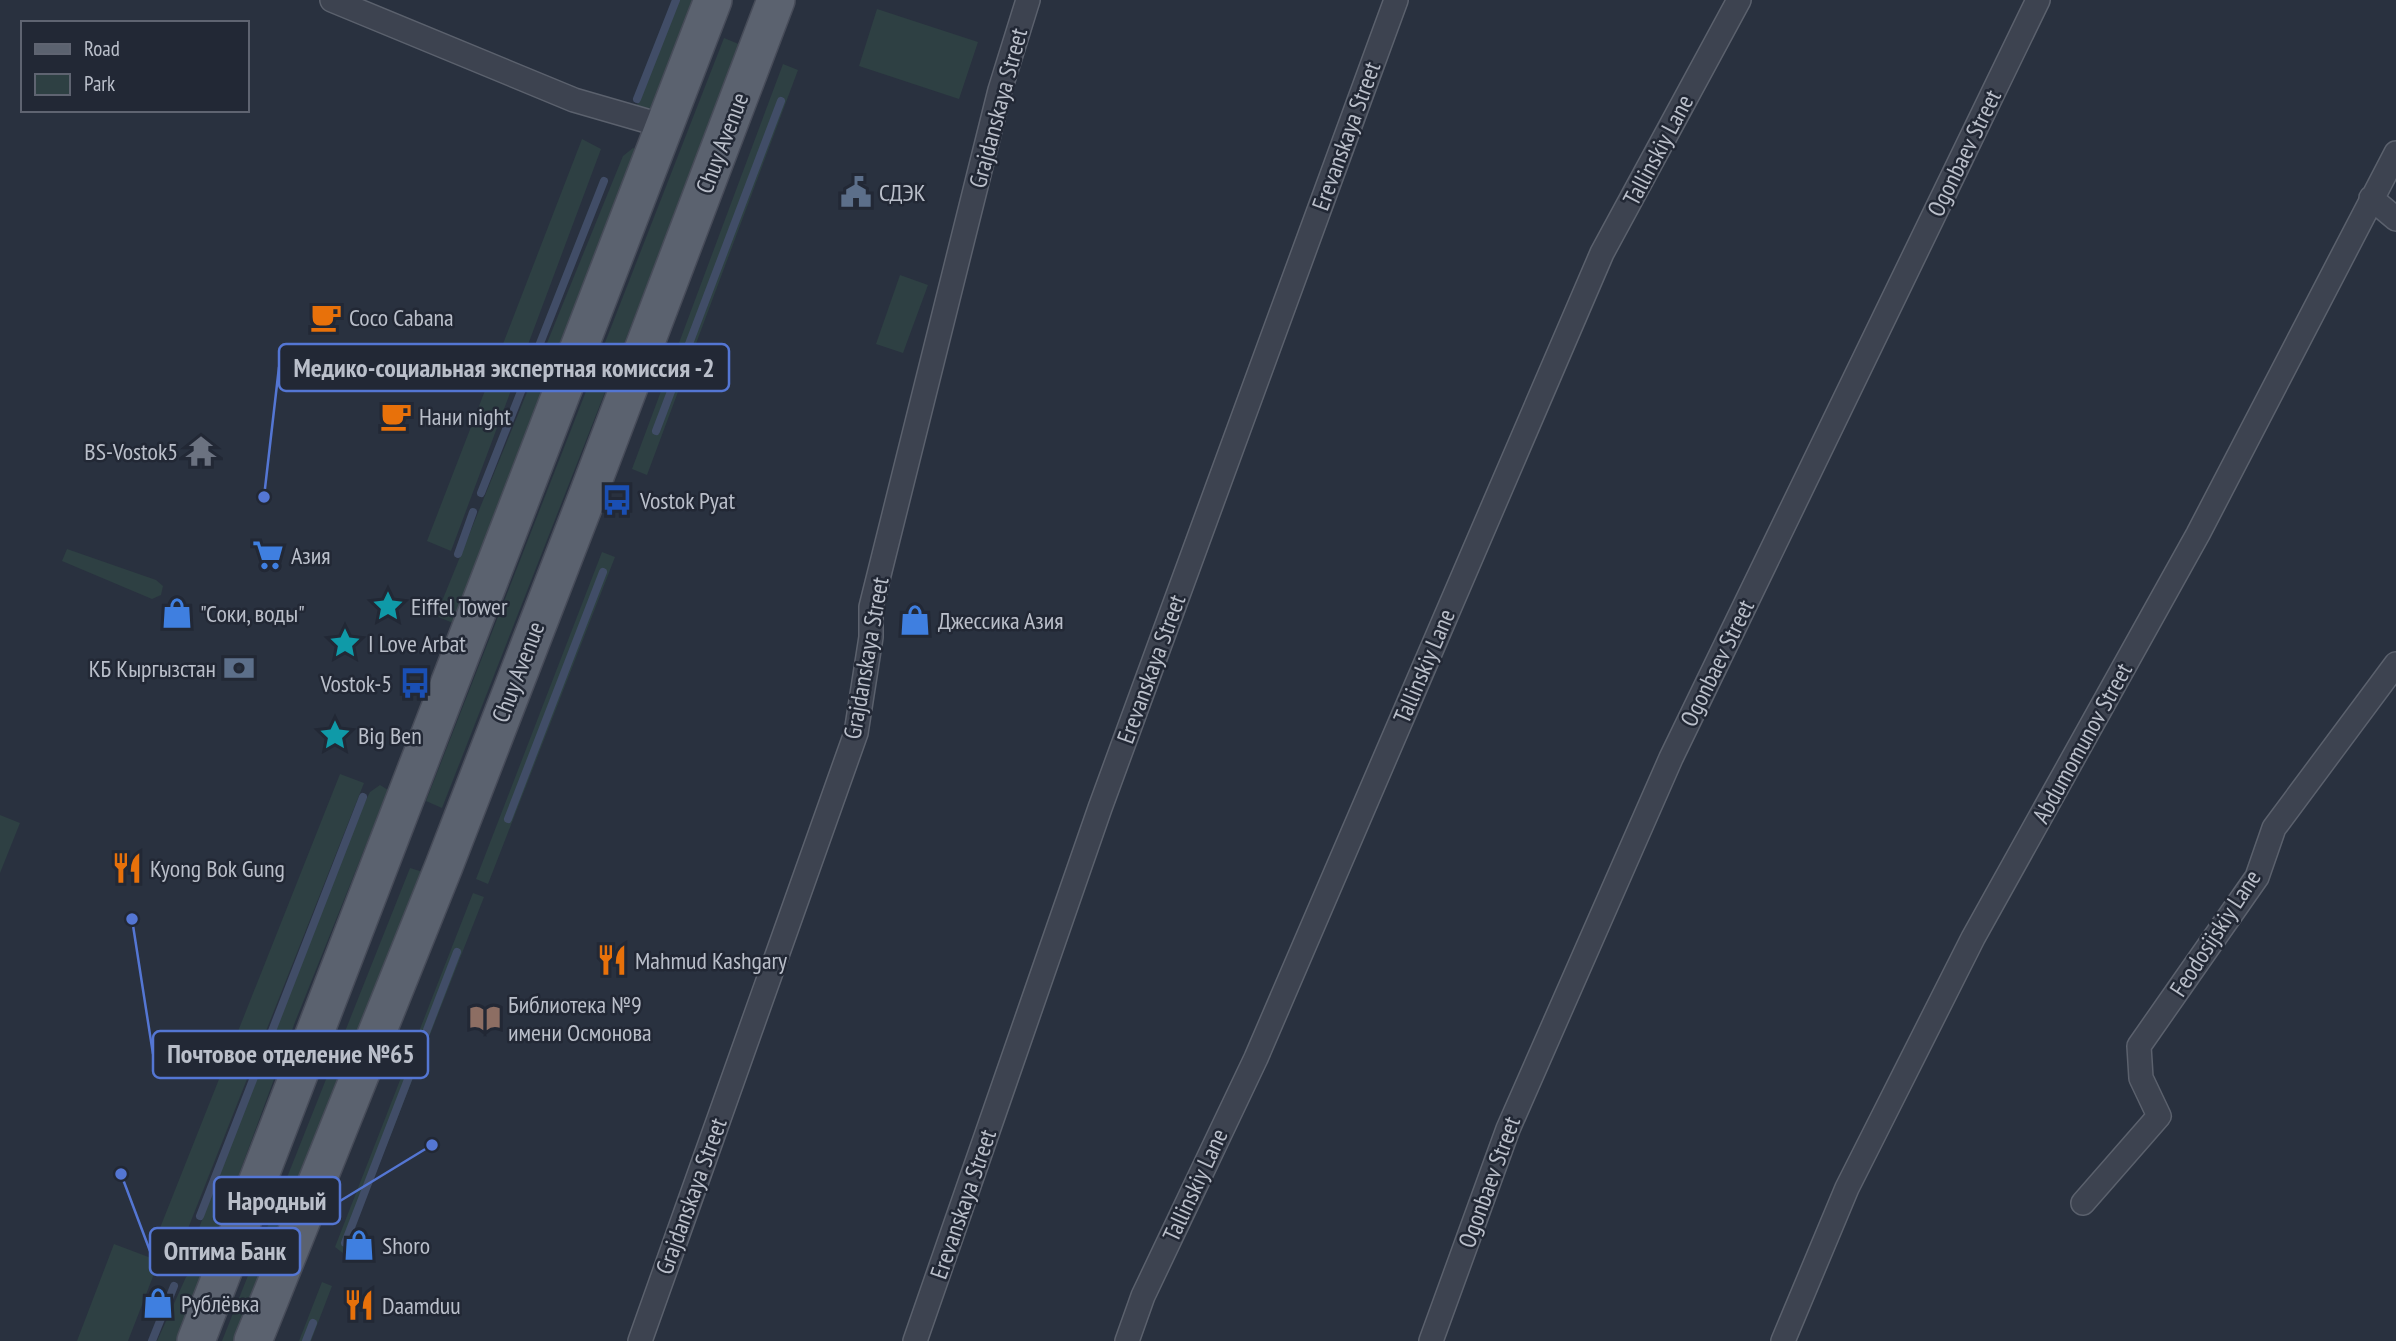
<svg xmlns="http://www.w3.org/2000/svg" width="2396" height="1341" viewBox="0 0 2396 1341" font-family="'PT Sans Narrow',sans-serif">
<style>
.green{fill:#2e4043}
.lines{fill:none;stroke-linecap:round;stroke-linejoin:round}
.stream{stroke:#414d67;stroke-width:8}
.street-casing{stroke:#5b616d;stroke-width:26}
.primary-casing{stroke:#474c59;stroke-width:40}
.street{stroke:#3d4350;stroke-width:23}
.primary{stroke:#5b626f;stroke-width:37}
.labels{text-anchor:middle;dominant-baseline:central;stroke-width:5;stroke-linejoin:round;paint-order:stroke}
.street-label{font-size:24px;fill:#babfca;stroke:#222835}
.poi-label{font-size:24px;fill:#babfca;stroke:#222835;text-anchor:start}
.leader{fill:none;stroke:#5476d3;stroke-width:2.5}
.callout-dot{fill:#5476d3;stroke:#222835;stroke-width:2.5}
.callout{fill:#222835;stroke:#5476d3;stroke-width:2.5}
.callout-label{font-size:26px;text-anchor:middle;font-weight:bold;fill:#babfca}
</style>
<rect width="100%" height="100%" fill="#29313f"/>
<!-- green -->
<path class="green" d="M 678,0 L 700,0 L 657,111 L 637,105 Z
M 877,9 L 978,42 L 959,99 L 859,66 Z
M 724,38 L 741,45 L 442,808 L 426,801 Z
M 783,64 L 798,70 L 647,475 L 632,469 Z
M 582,139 L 601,149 L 451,551 L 427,541 Z
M 633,148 L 644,153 L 453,623 L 436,616 L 623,156 Z
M 900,275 L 928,285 L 903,353 L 876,344 Z
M 67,549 L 156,580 L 163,586 L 161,595 L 152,599 L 62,561 Z
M 602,552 L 615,557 L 488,884 L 476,879 Z
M 340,774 L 364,783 L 187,1231 L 160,1228 Z
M 380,785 L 388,790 L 295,1022 L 217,1234 L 199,1228 L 353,826 L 370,792 Z
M 0,815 L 20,823 L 0,873 Z
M 410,868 L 426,873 L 240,1341 L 222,1341 Z
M 473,893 L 484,897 L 344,1254 L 335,1247 Z
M 114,1244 L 159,1261 L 128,1341 L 77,1341 Z
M 195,1270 L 204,1276 L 178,1341 L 157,1341 L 186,1277 Z
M 322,1282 L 332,1286 L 311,1341 L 299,1341 Z"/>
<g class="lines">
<!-- stream -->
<path class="stream" d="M 637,99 L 676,0
M 656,431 L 781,101
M 481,493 L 604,181
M 458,554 L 473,512
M 508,819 L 603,572
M 200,1216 L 363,797
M 345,1243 L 457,952
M 152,1341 L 174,1286
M 306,1341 L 313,1323"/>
<defs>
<path id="street" d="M 332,0 L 574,100 L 664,126
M 2371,198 L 2396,219
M 2083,1203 L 2159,1116 L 2141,1078 L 2139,1046 L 2257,877 L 2274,828 L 2396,664
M 640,1341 L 856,733 L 871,637 L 871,607 L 1000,90 L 1028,0
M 915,1341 L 1100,808 L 1396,0
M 1127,1341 L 1143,1296 L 1256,1058 L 1602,253 L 1739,0
M 1431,1341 L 1508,1129 L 1671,758 L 2038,0
M 1783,1341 L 1847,1188 L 1973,938 L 2198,534 L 2396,153"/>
<path id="primary" d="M 196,1341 L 713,0
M 253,1341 L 444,866 L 589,492 L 776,0"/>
</defs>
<!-- street casing -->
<use href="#street" class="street-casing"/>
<!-- primary casing -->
<use href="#primary" class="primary-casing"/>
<!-- street -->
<use href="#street" class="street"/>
<!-- primary -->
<use href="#primary" class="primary"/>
</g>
<!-- icons -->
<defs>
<symbol id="civic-bare" viewBox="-9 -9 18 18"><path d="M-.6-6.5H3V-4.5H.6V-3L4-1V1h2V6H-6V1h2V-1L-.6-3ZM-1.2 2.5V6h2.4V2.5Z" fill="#5c6f8a" stroke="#222835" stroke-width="2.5" paint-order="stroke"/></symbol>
<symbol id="cafe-bare" viewBox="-9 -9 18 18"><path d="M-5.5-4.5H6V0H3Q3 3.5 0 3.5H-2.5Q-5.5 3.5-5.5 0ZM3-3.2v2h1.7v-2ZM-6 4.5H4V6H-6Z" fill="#e8710a" stroke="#222835" stroke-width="2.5" paint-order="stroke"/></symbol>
<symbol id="temple-bare" viewBox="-9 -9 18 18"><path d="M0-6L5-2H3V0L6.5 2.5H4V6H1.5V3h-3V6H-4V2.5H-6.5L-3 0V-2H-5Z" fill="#6b7280" stroke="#222835" stroke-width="2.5" paint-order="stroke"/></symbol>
<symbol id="bus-bare" viewBox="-9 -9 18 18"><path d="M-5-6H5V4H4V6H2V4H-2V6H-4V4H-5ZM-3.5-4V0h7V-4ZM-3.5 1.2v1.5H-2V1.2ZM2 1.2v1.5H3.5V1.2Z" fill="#1a4fb4" stroke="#222835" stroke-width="2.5" paint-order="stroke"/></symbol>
<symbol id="supermarket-bare" viewBox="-9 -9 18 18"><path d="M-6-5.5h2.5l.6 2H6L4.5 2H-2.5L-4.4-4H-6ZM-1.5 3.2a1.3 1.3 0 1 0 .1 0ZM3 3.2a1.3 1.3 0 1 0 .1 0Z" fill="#3f7fe0" stroke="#222835" stroke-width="2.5" paint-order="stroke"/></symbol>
<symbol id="sight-bare" viewBox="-9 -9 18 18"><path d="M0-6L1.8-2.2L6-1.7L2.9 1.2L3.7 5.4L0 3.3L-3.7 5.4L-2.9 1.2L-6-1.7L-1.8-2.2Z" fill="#0f9aa8" stroke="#222835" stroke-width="2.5" paint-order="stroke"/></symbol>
<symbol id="shop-bare" viewBox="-9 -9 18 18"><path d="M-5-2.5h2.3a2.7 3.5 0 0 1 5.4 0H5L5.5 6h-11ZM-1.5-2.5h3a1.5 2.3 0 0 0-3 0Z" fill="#3f7fe0" stroke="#222835" stroke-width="2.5" paint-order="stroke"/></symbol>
<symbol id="bank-bare" viewBox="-9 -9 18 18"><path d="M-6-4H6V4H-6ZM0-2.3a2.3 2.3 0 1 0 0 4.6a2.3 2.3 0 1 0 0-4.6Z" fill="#5c6f8a" stroke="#222835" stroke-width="2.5" paint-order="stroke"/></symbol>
<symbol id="restaurant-bare" viewBox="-9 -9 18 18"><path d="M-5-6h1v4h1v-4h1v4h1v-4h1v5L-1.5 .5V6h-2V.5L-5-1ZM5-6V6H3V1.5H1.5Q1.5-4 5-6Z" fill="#e8710a" stroke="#222835" stroke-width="2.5" paint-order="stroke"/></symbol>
<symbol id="library-bare" viewBox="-9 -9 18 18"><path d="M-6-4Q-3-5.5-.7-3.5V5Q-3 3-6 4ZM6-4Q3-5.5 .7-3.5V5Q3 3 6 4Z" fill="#8d6e63" stroke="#222835" stroke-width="2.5" paint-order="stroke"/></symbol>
</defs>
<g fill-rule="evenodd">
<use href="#civic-bare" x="834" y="170" width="44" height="44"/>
<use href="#cafe-bare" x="304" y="295" width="44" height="44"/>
<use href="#cafe-bare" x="374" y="394" width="44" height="44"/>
<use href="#temple-bare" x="179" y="429" width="44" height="44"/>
<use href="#bus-bare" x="595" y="478" width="44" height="44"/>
<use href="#supermarket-bare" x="246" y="533" width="44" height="44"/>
<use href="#sight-bare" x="366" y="584" width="44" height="44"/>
<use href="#shop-bare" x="155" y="591" width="44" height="44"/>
<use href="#shop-bare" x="893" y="598" width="44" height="44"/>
<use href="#sight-bare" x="323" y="621" width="44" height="44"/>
<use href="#bank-bare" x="217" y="646" width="44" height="44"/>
<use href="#bus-bare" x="393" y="661" width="44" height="44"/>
<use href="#sight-bare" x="313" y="713" width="44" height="44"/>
<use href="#restaurant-bare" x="105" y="846" width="44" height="44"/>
<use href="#restaurant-bare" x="590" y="938" width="44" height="44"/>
<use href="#library-bare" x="463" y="996" width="44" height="44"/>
<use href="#shop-bare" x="337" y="1223" width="44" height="44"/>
<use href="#shop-bare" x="136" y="1281" width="44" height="44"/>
<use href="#restaurant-bare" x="337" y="1283" width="44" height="44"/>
</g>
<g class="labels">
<!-- street labels -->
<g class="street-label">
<text transform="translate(998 108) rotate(-75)">Grajdanskaya Street</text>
<text transform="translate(1346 136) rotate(-70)">Erevanskaya Street</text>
<text transform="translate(722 143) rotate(-69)">Chuy Avenue</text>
<text transform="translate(1658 150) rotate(-62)">Tallinskiy Lane</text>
<text transform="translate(1964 153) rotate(-64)">Ogonbaev Street</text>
<text transform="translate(866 658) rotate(-80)">Grajdanskaya Street</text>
<text transform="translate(1717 663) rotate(-64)">Ogonbaev Street</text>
<text transform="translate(1424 666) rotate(-67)">Tallinskiy Lane</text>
<text transform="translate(1151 669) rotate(-70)">Erevanskaya Street</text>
<text transform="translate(518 672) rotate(-69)">Chuy Avenue</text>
<text transform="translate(2082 743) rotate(-61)">Abdumomunov Street</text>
<text transform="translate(2215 933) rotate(-57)">Feodosijskiy Lane</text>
<text transform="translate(1489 1182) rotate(-70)">Ogonbaev Street</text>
<text transform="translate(1195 1185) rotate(-65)">Tallinskiy Lane</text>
<text transform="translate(691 1196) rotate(-70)">Grajdanskaya Street</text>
<text transform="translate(963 1204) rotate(-71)">Erevanskaya Street</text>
</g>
<!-- poi labels -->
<g class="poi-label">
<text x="879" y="192">СДЭК</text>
<text x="349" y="317">Coco Cabana</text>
<text x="419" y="416">Нани night</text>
<text x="178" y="451" text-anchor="end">BS-Vostok5</text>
<text x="640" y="500">Vostok Pyat</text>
<text x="291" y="555">Азия</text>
<text x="411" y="606">Eiffel Tower</text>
<text x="200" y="613">"Соки, воды"</text>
<text x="938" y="620">Джессика Азия</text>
<text x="368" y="643">I Love Arbat</text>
<text x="216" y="668" text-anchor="end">КБ Кыргызстан</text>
<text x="392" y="683" text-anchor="end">Vostok-5</text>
<text x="358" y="735">Big Ben</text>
<text x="150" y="868">Kyong Bok Gung</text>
<text x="635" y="960">Mahmud Kashgary</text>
<text x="508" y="1004">Библиотека №9<tspan x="508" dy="28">имени Осмонова</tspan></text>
<text x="382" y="1245">Shoro</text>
<text x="181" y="1303">Рублёвка</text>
<text x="382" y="1305">Daamduu</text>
</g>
</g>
<!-- callouts -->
<path class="leader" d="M264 497L279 367M132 919L153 1054M432 1145L340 1201M121 1174L150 1251"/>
<g class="callout-dot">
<circle cx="264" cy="497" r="7"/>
<circle cx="132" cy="919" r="7"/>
<circle cx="432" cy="1145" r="7"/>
<circle cx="121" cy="1174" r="7"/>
</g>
<g class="callout">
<rect x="279" y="344" width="450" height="47" rx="7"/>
<rect x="153" y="1031" width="275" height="47" rx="7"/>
<rect x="214" y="1177" width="126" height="47" rx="7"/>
<rect x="150" y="1228" width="150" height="47" rx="7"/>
</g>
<g class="callout-label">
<text x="504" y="377">Медико-социальная экспертная комиссия -2</text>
<text x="291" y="1063">Почтовое отделение №65</text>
<text x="277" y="1210">Народный</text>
<text x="225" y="1260">Оптима Банк</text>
</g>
<!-- legend -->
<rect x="21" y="21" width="228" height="91" fill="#222835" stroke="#5f6471" stroke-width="2"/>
<rect x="35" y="44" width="35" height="10" fill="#5b626f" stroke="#5f6471" stroke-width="2"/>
<text x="84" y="56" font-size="21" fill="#babfca">Road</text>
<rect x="35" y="74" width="35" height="21" fill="#2e4043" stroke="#5f6471" stroke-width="2"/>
<text x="84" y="91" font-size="21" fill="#babfca">Park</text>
</svg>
